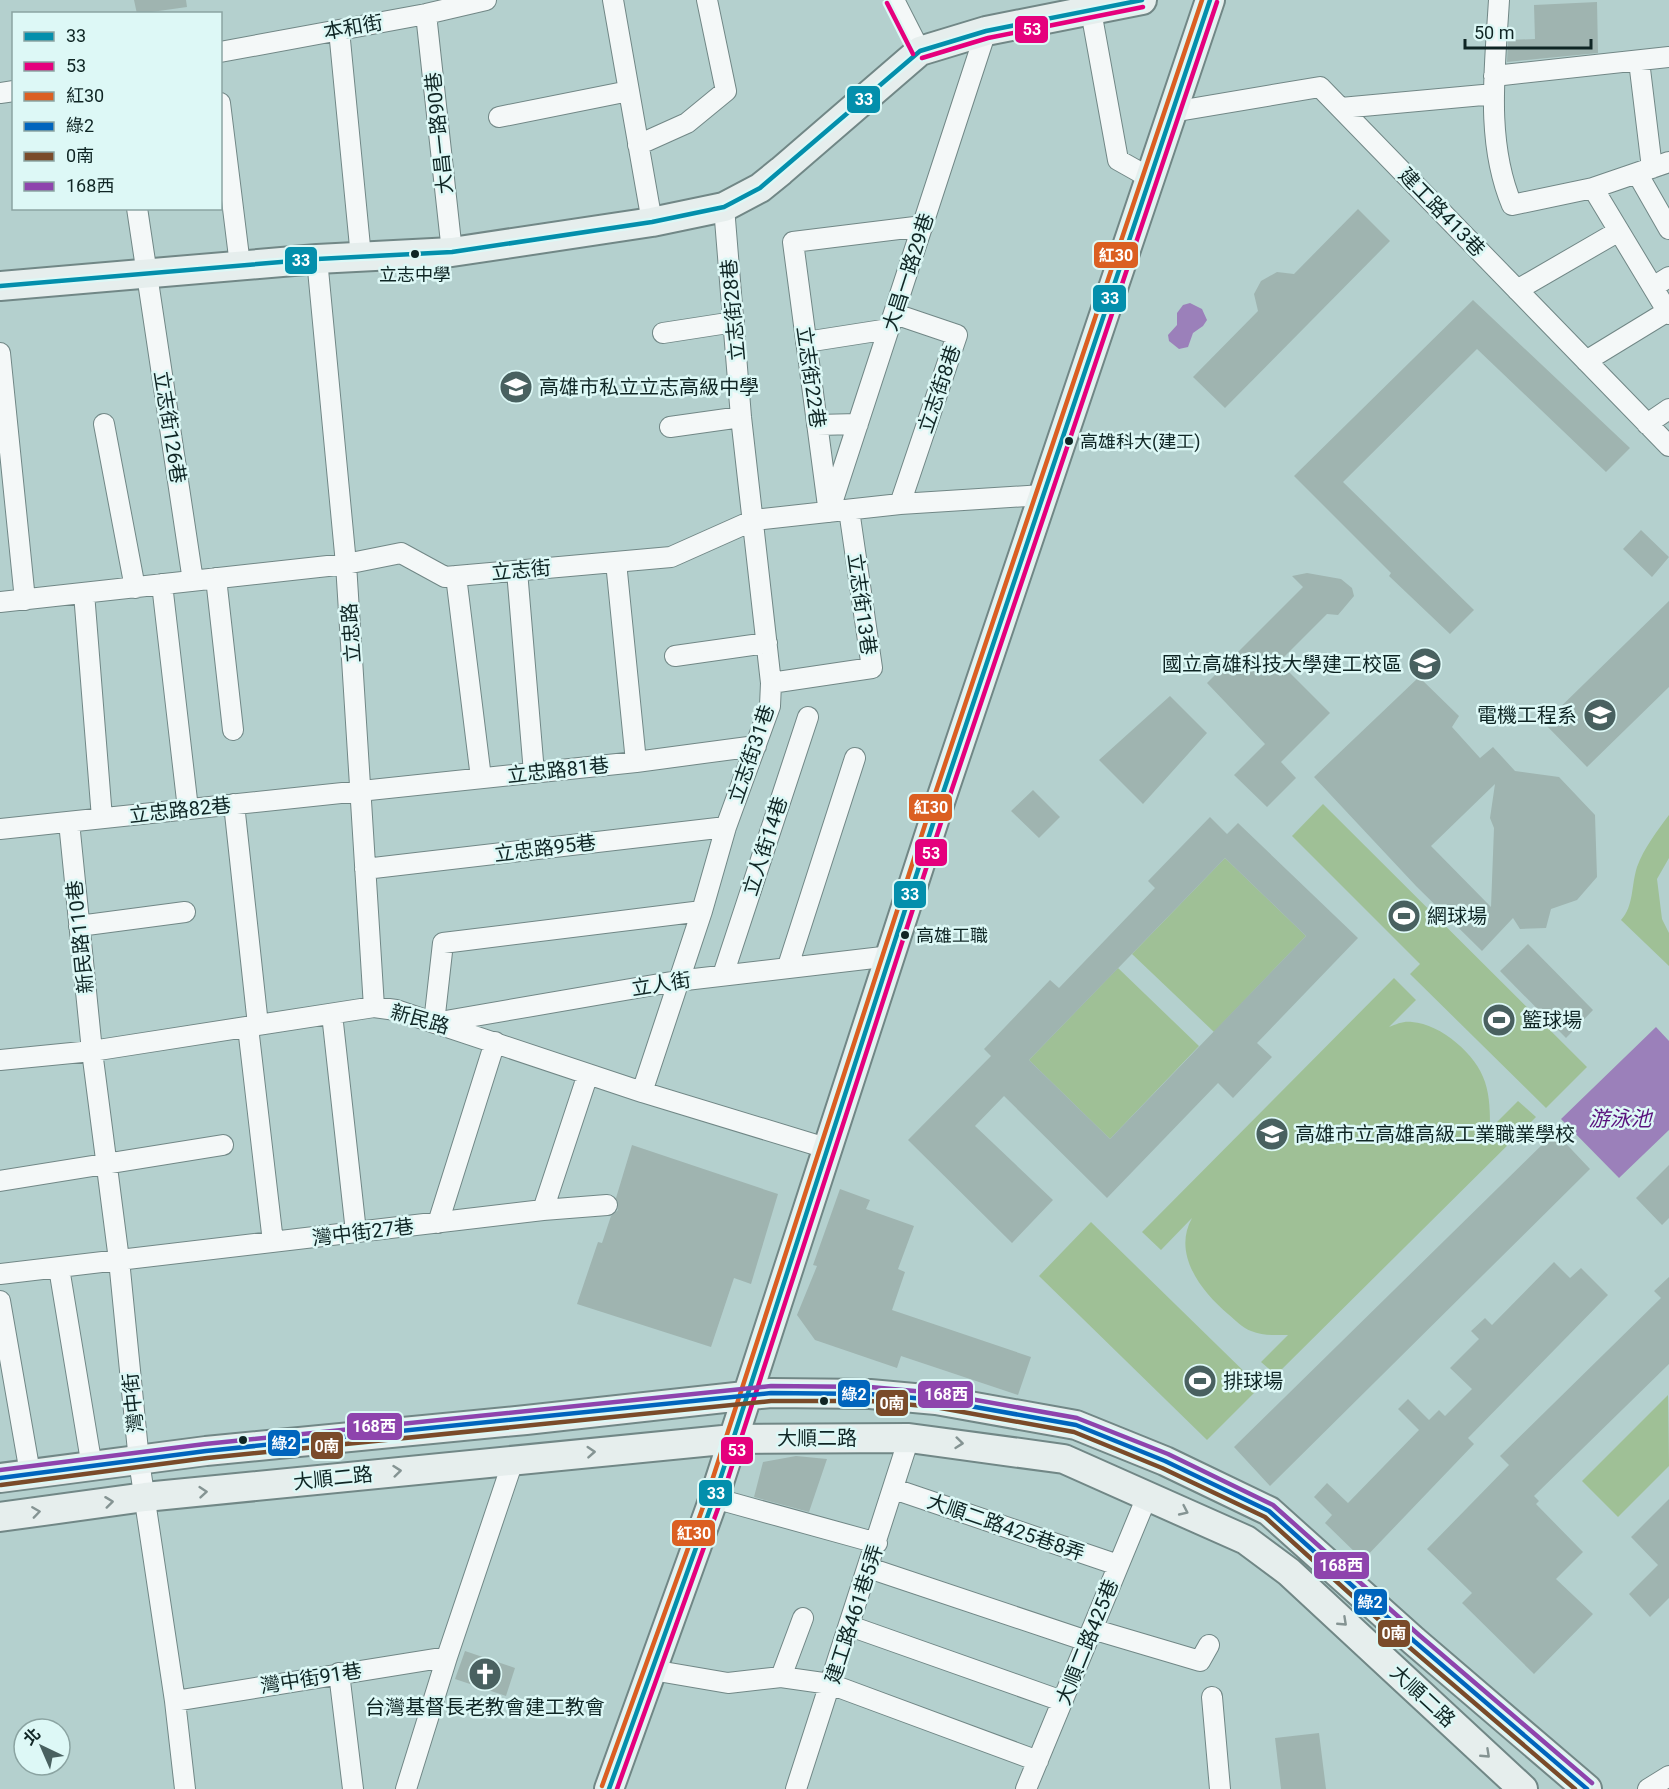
<svg xmlns="http://www.w3.org/2000/svg" width="1669" height="1789" viewBox="0 0 1669 1789" font-family="Roboto,'Noto Sans TC',sans-serif">
<style>
.green{fill:#9fc096}
.water{fill:#9b80ba}
.building{fill:#9fb4b0;fill-rule:evenodd}
.lines{fill:none;stroke-linecap:round;stroke-linejoin:round}
.street-casing{stroke:#718786;stroke-width:22}
.secondary-casing{stroke:#718786;stroke-width:32}
.street{stroke:#f4f8f8;stroke-width:20}
.secondary{stroke:#e6eeed;stroke-width:28}
.bus-1-casing{stroke:#ddf8f6;stroke-width:9}
.bus-2-casing{stroke:#ddf8f6;stroke-width:9}
.bus-3-casing{stroke:#ddf8f6;stroke-width:9}
.bus-4-casing{stroke:#ddf8f6;stroke-width:9}
.bus-5-casing{stroke:#ddf8f6;stroke-width:9}
.bus-6-casing{stroke:#ddf8f6;stroke-width:9}
.bus-1{stroke:#038fac;stroke-width:4.5}
.bus-2{stroke:#e5007d;stroke-width:4.5}
.bus-3{stroke:#db5f22;stroke-width:4.5}
.bus-4{stroke:#0065bd;stroke-width:4.5}
.bus-5{stroke:#7a4b2a;stroke-width:4.5}
.bus-6{stroke:#8e44ad;stroke-width:4.5}
.oneway{stroke:#859493}
.bus-dot{fill:#0f2524;stroke:#ddf8f6;stroke-width:2}
.labels{text-anchor:middle;dominant-baseline:central;stroke-width:5;stroke-linejoin:round;paint-order:stroke}
.bus-label{font-size:18px;fill:#0f2524;stroke:#ddf8f6;text-anchor:start}
.street-label{font-size:20px;fill:#0f2524;stroke:#ddf8f6}
.poi-label{font-size:20px;fill:#0f2524;stroke:#ddf8f6;text-anchor:start}
.water-label{font-size:21px;font-style:italic;fill:#59117d;stroke:#ddf8f6}
.line-badge{stroke:#ddf8f6;stroke-width:2}
.badge-label{font-size:16px;text-anchor:middle;font-weight:bold;fill:#fff}
</style>
<rect width="100%" height="100%" fill="#b4d0ce"/>
<!-- green -->
<path class="green" d="M 1323,804 L 1587,1067 L 1546,1108 L 1410,974 L 1420,964 L 1292,836 Z
M 1669,815 L 1669,858 L 1657,879 L 1662,919 L 1669,933 L 1669,966 L 1621,920 C 1634,906 1631,886 1637,867 C 1644,848 1657,831 1669,815 Z
M 1225,858 L 1306,936 L 1214,1032 L 1132,954 Z
M 1118,968 L 1199,1046 L 1110,1139 L 1029,1060 Z
M 1394,978 L 1416,1000 L 1389,1027 C 1397,1024 1403,1021 1412,1022 C 1441,1024 1477,1055 1485,1082 C 1490,1097 1490,1113 1490,1129 L 1518,1101 L 1536,1117 L 1276,1375 L 1261,1362 L 1288,1335 C 1275,1335 1263,1336 1251,1331 C 1243,1328 1235,1320 1228,1314 C 1201,1291 1172,1254 1192,1218 L 1161,1250 L 1142,1232 Z
M 1091,1222 L 1260,1387 L 1207,1440 L 1039,1276 Z
M 1668,1395 L 1669,1466 L 1618,1517 L 1582,1481 Z"/>
<!-- water -->
<path class="water" d="M 1190,303 L 1202,309 L 1207,320 L 1203,326 L 1193,333 L 1188,347 L 1179,349 L 1169,341 L 1168,335 L 1177,325 L 1177,313 L 1183,305 Z
M 1656,1027 L 1669,1041 L 1669,1130 L 1619,1178 L 1561,1119 Z"/>
<!-- building -->
<path class="building" d="M 134,0 L 186,0 L 187,7 L 137,14 Z
M 1597,2 L 1598,53 L 1507,62 L 1508,40 L 1535,39 L 1534,5 Z
M 1358,209 L 1390,241 L 1225,408 L 1193,377 L 1258,311 L 1254,294 L 1261,281 L 1277,272 L 1294,274 Z
M 1473,300 L 1630,448 L 1606,472 L 1477,349 L 1343,482 L 1474,610 L 1450,634 L 1389,576 L 1391,573 L 1294,476 Z
M 1641,530 L 1669,557 L 1652,577 L 1623,549 Z
M 1307,573 L 1341,579 L 1352,588 L 1354,596 L 1338,615 L 1327,614 L 1279,662 L 1330,713 L 1281,762 L 1296,778 L 1267,807 L 1234,775 L 1265,744 L 1207,683 L 1303,587 L 1292,576 Z
M 1669,601 L 1669,687 L 1587,767 L 1544,723 Z
M 1419,677 L 1459,716 L 1452,727 L 1480,758 L 1493,747 L 1515,771 L 1559,777 L 1595,815 L 1597,877 L 1577,900 L 1551,909 L 1546,928 L 1520,929 L 1513,918 L 1482,951 L 1416,886 L 1314,777 ZM 1495,784 L 1490,818 L 1494,828 L 1491,907 L 1431,846 Z
M 1170,696 L 1207,733 L 1143,804 L 1099,760 Z
M 1033,790 L 1060,817 L 1039,838 L 1011,811 Z
M 1210,817 L 1227,834 L 1238,823 L 1358,938 L 1257,1043 L 1272,1057 L 1233,1098 L 1218,1083 L 1107,1198 L 1004,1096 L 975,1126 L 1053,1200 L 1012,1243 L 908,1140 L 991,1056 L 984,1049 L 1050,980 L 1059,988 L 1155,888 L 1148,881 ZM 1225,858 L 1306,936 L 1110,1139 L 1029,1060 Z
M 1528,944 L 1593,1010 L 1566,1038 L 1500,971 Z
M 1555,1132 L 1590,1169 L 1270,1486 L 1234,1447 Z
M 632,1145 L 778,1194 L 751,1284 L 734,1278 L 711,1347 L 577,1304 L 598,1242 L 602,1243 L 611,1216 L 618,1210 L 616,1198 Z
M 1669,1165 L 1669,1218 L 1662,1225 L 1636,1198 Z
M 840,1189 L 870,1200 L 866,1209 L 914,1226 L 898,1269 L 905,1272 L 892,1310 L 1031,1357 L 1018,1395 L 901,1356 L 897,1368 L 815,1340 L 797,1315 L 817,1266 L 813,1265 Z
M 1554,1262 L 1570,1278 L 1581,1268 L 1608,1295 L 1468,1438 L 1474,1444 L 1363,1560 L 1325,1523 L 1332,1515 L 1314,1497 L 1327,1483 L 1348,1503 L 1419,1430 L 1398,1409 L 1408,1399 L 1429,1420 L 1439,1410 L 1445,1416 L 1472,1389 L 1450,1368 L 1479,1339 L 1471,1331 L 1485,1318 L 1492,1325 Z
M 1669,1277 L 1669,1364 L 1534,1496 L 1539,1501 L 1536,1504 L 1583,1552 L 1556,1579 L 1593,1614 L 1534,1674 L 1462,1603 L 1472,1593 L 1427,1549 L 1509,1465 L 1500,1456 L 1661,1298 L 1654,1291 Z
M 796,1456 L 827,1459 L 809,1512 L 754,1497 L 763,1462 Z
M 1669,1499 L 1669,1598 L 1650,1617 L 1629,1594 L 1658,1565 L 1631,1537 Z
M 465,1651 L 515,1668 L 506,1696 L 455,1679 Z
M 1319,1733 L 1326,1789 L 1281,1789 L 1275,1738 Z"/>
<g class="lines">
<defs>
<path id="street" d="M 613,0 L 652,222
M 894,0 L 920,51
M 1089,0 L 1118,160 L 1150,178
M 1499,0 C 1495,68 1485,141 1512,205 L 1593,188 L 1669,314
M 426,14 L 452,252
M 339,30 L 361,257
M 220,52 L 426,14 L 486,0
M 1639,61 L 1652,168
M 1494,76 L 1669,57
M 0,93 L 14,91
M 220,103 L 240,265
M 1341,108 L 1494,94
M 1172,112 L 1320,87 L 1669,446
M 499,117 L 629,91
M 638,145 L 687,123 L 726,91 L 707,0
M 1637,173 L 1669,229
M 1593,188 L 1669,162
M 137,208 L 193,581
M 317,259 L 346,564 L 374,1007
M 1653,287 L 1669,277
M 1517,290 L 1619,231
M 895,314 L 957,335 L 900,504
M 663,333 L 734,322
M 806,342 L 889,329
M 0,353 L 25,600
M 1586,361 L 1668,311
M 104,424 L 135,588
M 1647,424 L 1669,409
M 817,425 L 858,424
M 670,427 L 741,417
M 828,506 L 793,242 L 923,226
M 829,512 L 986,31
M 616,562 L 636,762
M 517,571 L 534,773
M 456,576 L 481,778
M 216,578 L 233,730
M 162,584 L 188,809
M 84,593 L 102,818
M 0,602 L 346,564 L 401,553 L 445,577 L 671,557 L 754,520 L 900,504 L 1043,495
M 675,656 L 767,643
M 771,683 L 872,668 L 849,510
M 234,804 L 258,1025
M 69,822 L 92,1051 L 119,1260 L 139,1461 L 175,1701 L 185,1789
M 0,829 L 636,762 L 756,746
M 365,869 L 726,827
M 702,911 L 443,943 L 434,1023 L 677,981 L 891,956
M 79,926 L 185,912
M 788,966 L 855,758
M 723,975 L 808,717
M 332,1014 L 356,1232
M 248,1027 L 273,1242
M 0,1060 L 92,1051 L 374,1007 L 396,1010 L 642,1092 L 826,1148
M 642,1092 L 702,911 L 726,827 L 770,706 L 771,683 L 741,417 L 724,207
M 0,1181 L 223,1145
M 543,1210 L 588,1074
M 438,1223 L 495,1042
M 59,1268 L 92,1467
M 0,1274 L 543,1210 L 607,1205
M 0,1301 L 30,1473
M 894,1489 L 1118,1565
M 714,1498 L 877,1543
M 869,1568 L 1087,1641
M 850,1626 L 1062,1701
M 1092,1629 L 1200,1661 L 1209,1645
M 652,1670 L 728,1683 L 781,1677 L 830,1684 L 1038,1761
M 339,1673 L 353,1789
M 781,1677 L 803,1618
M 1212,1697 L 1220,1789
M 175,1701 L 447,1657
M 406,1789 L 447,1657 L 514,1458
M 796,1789 L 909,1438
M 1026,1789 L 1148,1494
M 1648,1789 L 1669,1776"/>
<path id="secondary" d="M 0,286 L 317,259 L 452,252 L 652,222 L 724,207 L 760,188 L 781,171 L 920,51 L 986,31 L 1142,0
M 0,1478 L 206,1451 L 526,1420 L 771,1393 L 870,1394 L 936,1400 L 1076,1425 L 1165,1461 L 1269,1511 L 1414,1641 L 1587,1789
M 0,1517 L 145,1497 L 733,1439 L 909,1438 L 1064,1459 L 1246,1540 L 1289,1572 L 1523,1789
M 609,1789 L 714,1498 L 942,796 L 1210,0"/>
</defs>
<!-- street casing -->
<use href="#street" class="street-casing"/>
<!-- secondary casing -->
<use href="#secondary" class="secondary-casing"/>
<!-- street -->
<use href="#street" class="street"/>
<!-- secondary -->
<use href="#secondary" class="secondary"/>
<defs>
<path id="bus-1" d="M 0,286 L 317,259 L 452,252 L 652,222 L 724,207 L 760,188 L 920,51 L 986,31 L 1142,0
M 609,1789 L 714,1498 L 942,796 L 1210,0"/>
<path id="bus-2" d="M 887,3 L 913,54
M 922,58 L 988,38 L 1143,7
M 617,1789 L 721,1500 L 949,798 L 1217,2"/>
<path id="bus-3" d="M 602,1786 L 707,1496 L 935,794 L 1202,0"/>
<path id="bus-4" d="M 0,1478 L 206,1451 L 771,1393 L 870,1394 L 936,1400 L 1076,1425 L 1165,1461 L 1269,1511 L 1414,1641 L 1587,1789"/>
<path id="bus-5" d="M 1,1485 L 207,1458 L 771,1401 L 870,1401 L 935,1407 L 1074,1432 L 1162,1468 L 1265,1517 L 1409,1647 L 1575,1789"/>
<path id="bus-6" d="M 0,1470 L 205,1444 L 771,1386 L 870,1387 L 937,1393 L 1077,1418 L 1168,1454 L 1273,1505 L 1419,1635 L 1592,1783"/>
</defs>
<!-- bus-1 casing -->
<use href="#bus-1" class="bus-1-casing"/>
<!-- bus-2 casing -->
<use href="#bus-2" class="bus-2-casing"/>
<!-- bus-3 casing -->
<use href="#bus-3" class="bus-3-casing"/>
<!-- bus-4 casing -->
<use href="#bus-4" class="bus-4-casing"/>
<!-- bus-5 casing -->
<use href="#bus-5" class="bus-5-casing"/>
<!-- bus-6 casing -->
<use href="#bus-6" class="bus-6-casing"/>
<!-- bus-1 -->
<use href="#bus-1" class="bus-1"/>
<!-- bus-2 -->
<use href="#bus-2" class="bus-2"/>
<!-- bus-3 -->
<use href="#bus-3" class="bus-3"/>
<!-- bus-4 -->
<use href="#bus-4" class="bus-4"/>
<!-- bus-5 -->
<use href="#bus-5" class="bus-5"/>
<!-- bus-6 -->
<use href="#bus-6" class="bus-6"/>
</g>
<!-- one-way arrows -->
<defs><path id="oneway-chevron" d="M-2-3.5L2.5 0L-2 3.5" fill="none" stroke-width="1.6" stroke-linecap="round" stroke-linejoin="round" transform="scale(1.5)"/></defs>
<g class="oneway">
<use href="#oneway-chevron" transform="translate(959 1443) rotate(6)"/>
<use href="#oneway-chevron" transform="translate(591 1452) rotate(-4)"/>
<use href="#oneway-chevron" transform="translate(397 1471) rotate(-6)"/>
<use href="#oneway-chevron" transform="translate(203 1492) rotate(-5)"/>
<use href="#oneway-chevron" transform="translate(109 1502) rotate(-7)"/>
<use href="#oneway-chevron" transform="translate(1184 1511) rotate(25)"/>
<use href="#oneway-chevron" transform="translate(36 1512) rotate(-8)"/>
<use href="#oneway-chevron" transform="translate(1343 1622) rotate(43)"/>
<use href="#oneway-chevron" transform="translate(1486 1754) rotate(43)"/>
</g>
<!-- icons -->
<defs>
<symbol id="school-disc" viewBox="-11 -11 22 22"><circle r="9.5" fill="#496160" stroke="#ddf8f6"/><path d="M0-5L7-2L0 1L-7-2ZM-4 1L0 2.5L4 1V4Q0 6-4 4Z" fill="#fff"/></symbol>
<symbol id="university-disc" viewBox="-11 -11 22 22"><circle r="9.5" fill="#496160" stroke="#ddf8f6"/><path d="M0-5L7-2L0 1L-7-2ZM-4 1L0 2.5L4 1V4Q0 6-4 4Z" fill="#fff"/></symbol>
<symbol id="stadium-disc" viewBox="-11 -11 22 22"><circle r="9.5" fill="#496160" stroke="#ddf8f6"/><path d="M0-5a6.5 5 0 1 0 0 10a6.5 5 0 1 0 0-10ZM-3.5-1.8h7v3.6h-7Z" fill="#fff"/></symbol>
<symbol id="church-disc" viewBox="-11 -11 22 22"><circle r="9.5" fill="#496160" stroke="#ddf8f6"/><path d="M-1.2-6h2.4v3.5h3.3v2.4h-3.3V6h-2.4V-.1h-3.3v-2.4h3.3Z" fill="#fff"/></symbol>
</defs>
<g fill-rule="evenodd">
<use href="#school-disc" x="497" y="368" width="38" height="38"/>
<use href="#university-disc" x="1406" y="645" width="38" height="38"/>
<use href="#university-disc" x="1581" y="696" width="38" height="38"/>
<use href="#stadium-disc" x="1385" y="897" width="38" height="38"/>
<use href="#stadium-disc" x="1480" y="1001" width="38" height="38"/>
<use href="#school-disc" x="1253" y="1115" width="38" height="38"/>
<use href="#stadium-disc" x="1181" y="1362" width="38" height="38"/>
<use href="#church-disc" x="466" y="1655" width="38" height="38"/>
</g>
<!-- markers -->
<g class="bus-dot">
<circle cx="415" cy="254" r="5"/>
<circle cx="1069" cy="441" r="5"/>
<circle cx="905" cy="935" r="5"/>
<circle cx="824" cy="1401" r="5"/>
<circle cx="243" cy="1440" r="5"/>
</g>
<g class="labels">
<!-- bus labels -->
<g class="bus-label">
<text x="415" y="274" text-anchor="middle">立志中學</text>
<text x="1080" y="441">高雄科大(建工)</text>
<text x="916" y="935">高雄工職</text>
</g>
<!-- street labels -->
<g class="street-label">
<text transform="translate(353 27) rotate(-10)">本和街</text>
<text transform="translate(439 133) rotate(-96)">大昌一路90巷</text>
<text transform="translate(1442 212) rotate(46)">建工路413巷</text>
<text transform="translate(908 272) rotate(-72)">大昌一路29巷</text>
<text transform="translate(733 310) rotate(-95)">立志街28巷</text>
<text transform="translate(811 377) rotate(82)">立志街22巷</text>
<text transform="translate(939 389) rotate(-71)">立志街8巷</text>
<text transform="translate(170 427) rotate(81)">立志街126巷</text>
<text transform="translate(521 570) rotate(-5)">立志街</text>
<text transform="translate(862 604) rotate(82)">立志街13巷</text>
<text transform="translate(351 633) rotate(-94)">立忠路</text>
<text transform="translate(751 754) rotate(-71)">立志街31巷</text>
<text transform="translate(558 770) rotate(-6)">立忠路81巷</text>
<text transform="translate(180 810) rotate(-6)">立忠路82巷</text>
<text transform="translate(765 846) rotate(-72)">立人街14巷</text>
<text transform="translate(545 848) rotate(-7)">立忠路95巷</text>
<text transform="translate(80 937) rotate(-96)">新民路110巷</text>
<text transform="translate(661 984) rotate(-9)">立人街</text>
<text transform="translate(420 1019) rotate(16)">新民路</text>
<text transform="translate(363 1232) rotate(-7)">灣中街27巷</text>
<text transform="translate(133 1403) rotate(-96)">灣中街</text>
<text x="817" y="1438">大順二路</text>
<text transform="translate(333 1478) rotate(-6)">大順二路</text>
<text transform="translate(1006 1527) rotate(19)">大順二路425巷8弄</text>
<text transform="translate(854 1614) rotate(-72)">建工路461巷5弄</text>
<text transform="translate(1087 1642) rotate(-68)">大順二路425巷</text>
<text transform="translate(311 1678) rotate(-9)">灣中街91巷</text>
<text transform="translate(1423 1696) rotate(43)">大順二路</text>
</g>
<!-- poi labels -->
<g class="poi-label">
<text x="539" y="387">高雄市私立立志高級中學</text>
<text x="1402" y="664" text-anchor="end">國立高雄科技大學建工校區</text>
<text x="1577" y="715" text-anchor="end">電機工程系</text>
<text x="1427" y="916">網球場</text>
<text x="1522" y="1020">籃球場</text>
<text x="1295" y="1134">高雄市立高雄高級工業職業學校</text>
<text x="1223" y="1381">排球場</text>
<text x="485" y="1707" text-anchor="middle">台灣基督長老教會建工教會</text>
</g>
<!-- water labels -->
<g class="water-label">
<text x="1620" y="1119">游泳池</text>
</g>
</g>
<g class="line-badge">
<rect x="1014" y="15" width="35" height="29" rx="6" fill="#e5007d"/>
<rect x="846" y="85" width="35" height="29" rx="6" fill="#038fac"/>
<rect x="1093" y="241" width="46" height="28" rx="6" fill="#db5f22"/>
<rect x="284" y="246" width="34" height="29" rx="6" fill="#038fac"/>
<rect x="1092" y="284" width="35" height="29" rx="6" fill="#038fac"/>
<rect x="908" y="793" width="45" height="29" rx="6" fill="#db5f22"/>
<rect x="914" y="838" width="34" height="29" rx="6" fill="#e5007d"/>
<rect x="893" y="880" width="34" height="29" rx="6" fill="#038fac"/>
<rect x="837" y="1379" width="34" height="29" rx="6" fill="#0065bd"/>
<rect x="917" y="1380" width="57" height="29" rx="6" fill="#8e44ad"/>
<rect x="875" y="1389" width="34" height="28" rx="6" fill="#7a4b2a"/>
<rect x="346" y="1412" width="57" height="29" rx="6" fill="#8e44ad"/>
<rect x="267" y="1429" width="34" height="28" rx="6" fill="#0065bd"/>
<rect x="310" y="1431" width="34" height="29" rx="6" fill="#7a4b2a"/>
<rect x="720" y="1436" width="34" height="29" rx="6" fill="#e5007d"/>
<rect x="698" y="1479" width="35" height="28" rx="6" fill="#038fac"/>
<rect x="671" y="1519" width="45" height="28" rx="6" fill="#db5f22"/>
<rect x="1313" y="1551" width="57" height="29" rx="6" fill="#8e44ad"/>
<rect x="1353" y="1588" width="35" height="28" rx="6" fill="#0065bd"/>
<rect x="1377" y="1619" width="34" height="29" rx="6" fill="#7a4b2a"/>
</g>
<g class="badge-label">
<text x="1032" y="35">53</text>
<text x="864" y="105">33</text>
<text x="1116" y="261">紅30</text>
<text x="301" y="266">33</text>
<text x="1110" y="304">33</text>
<text x="931" y="813">紅30</text>
<text x="931" y="859">53</text>
<text x="910" y="900">33</text>
<text x="854" y="1400">綠2</text>
<text x="946" y="1400">168西</text>
<text x="892" y="1409">0南</text>
<text x="374" y="1432">168西</text>
<text x="284" y="1449">綠2</text>
<text x="327" y="1452">0南</text>
<text x="737" y="1456">53</text>
<text x="716" y="1499">33</text>
<text x="694" y="1539">紅30</text>
<text x="1341" y="1571">168西</text>
<text x="1370" y="1608">綠2</text>
<text x="1394" y="1639">0南</text>
</g>
<!-- legend -->
<rect x="12" y="12" width="210" height="198" fill="#ddf8f6" stroke="#8ba4a2" stroke-width="1.5"/>
<rect x="24" y="32" width="30" height="9" fill="#038fac" stroke="#8ba4a2" stroke-width="1.5"/>
<text x="66" y="42" font-size="18" fill="#0f2524">33</text>
<rect x="24" y="62" width="30" height="9" fill="#e5007d" stroke="#8ba4a2" stroke-width="1.5"/>
<text x="66" y="72" font-size="18" fill="#0f2524">53</text>
<rect x="24" y="92" width="30" height="9" fill="#db5f22" stroke="#8ba4a2" stroke-width="1.5"/>
<text x="66" y="102" font-size="18" fill="#0f2524">紅30</text>
<rect x="24" y="122" width="30" height="9" fill="#0065bd" stroke="#8ba4a2" stroke-width="1.5"/>
<text x="66" y="132" font-size="18" fill="#0f2524">綠2</text>
<rect x="24" y="152" width="30" height="9" fill="#7a4b2a" stroke="#8ba4a2" stroke-width="1.5"/>
<text x="66" y="162" font-size="18" fill="#0f2524">0南</text>
<rect x="24" y="182" width="30" height="9" fill="#8e44ad" stroke="#8ba4a2" stroke-width="1.5"/>
<text x="66" y="192" font-size="18" fill="#0f2524">168西</text>
<!-- north arrow -->
<g transform="translate(42 1747) rotate(316)"><circle r="28" fill="#ddf8f6" stroke="#8ba4a2" stroke-width="1.5"/>
<path d="M0-4.5L10 22L0 15L-10 22Z" fill="#496160"/>
<text y="-9" font-size="16" font-weight="bold" text-anchor="middle" fill="#0f2524">北</text>
</g>
<!-- scale -->
<path d="M1465 39v9h126v-9" fill="none" stroke="#0f2524" stroke-width="3"/>
<text x="1474" y="39" font-size="18" fill="#0f2524" stroke="#ddf8f6" stroke-width="4.5" paint-order="stroke">50 m</text>
</svg>
